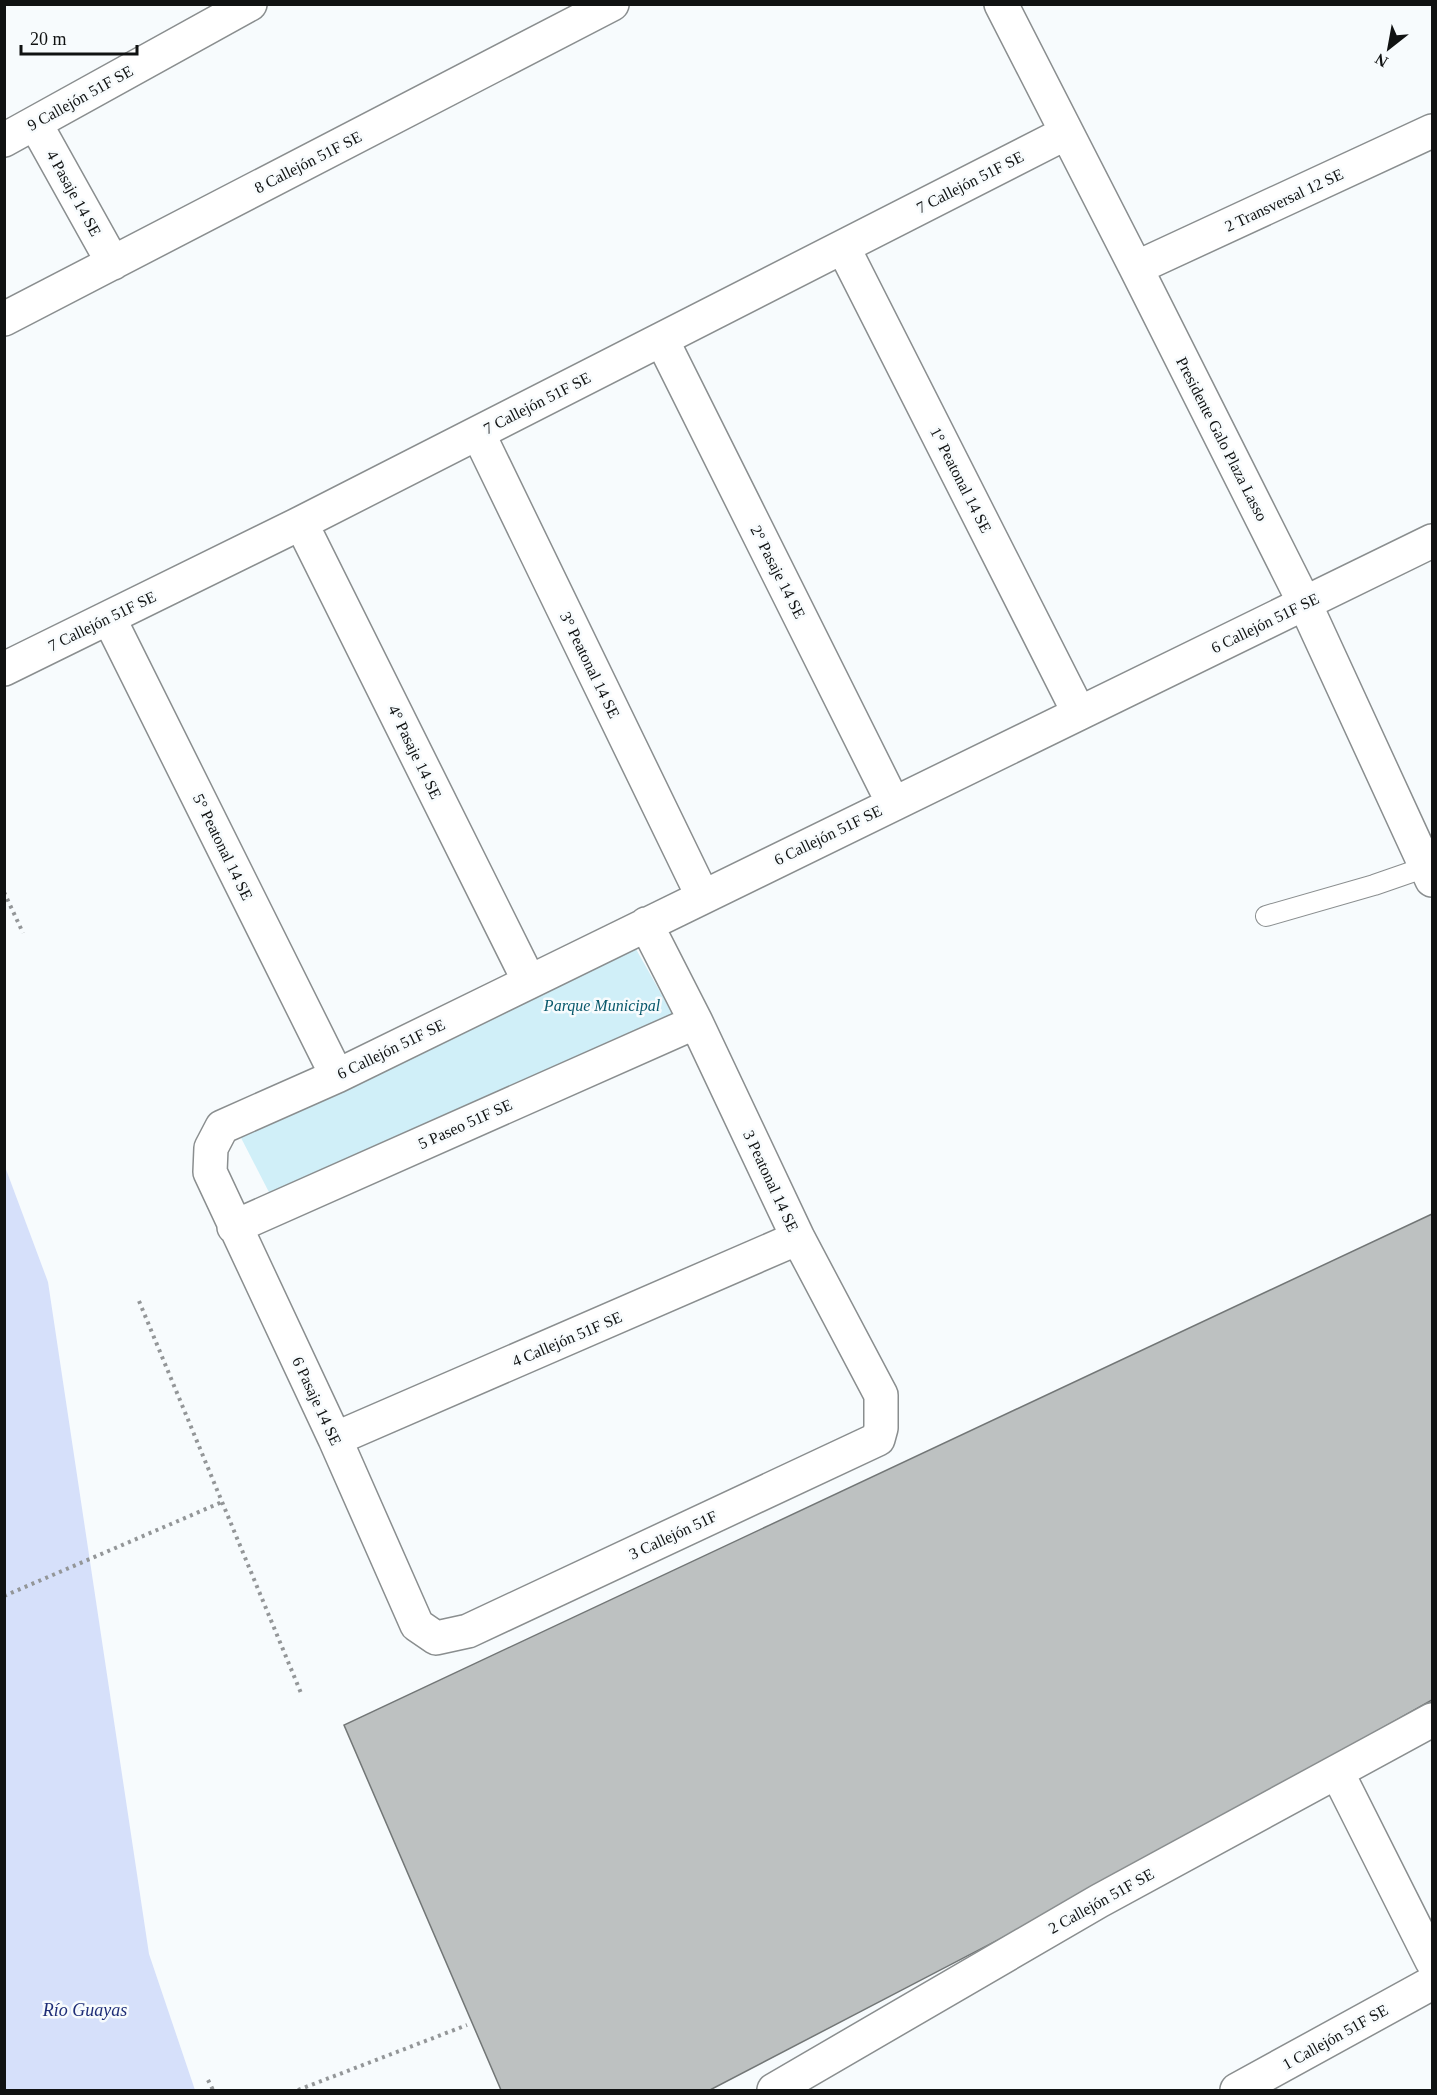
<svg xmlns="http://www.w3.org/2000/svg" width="1437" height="2095" viewBox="0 0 1437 2095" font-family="'Times New Roman',serif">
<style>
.green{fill:#d0eff8}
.water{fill:#d6e0fa}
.building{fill:#bdc1c1;stroke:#727676;stroke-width:1.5}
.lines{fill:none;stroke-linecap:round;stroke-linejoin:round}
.lane-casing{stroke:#8a8e8f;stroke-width:22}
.street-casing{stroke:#8a8e8f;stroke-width:36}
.path{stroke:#939698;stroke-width:4;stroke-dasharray:3 4.5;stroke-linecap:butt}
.lane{stroke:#fff;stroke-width:20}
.street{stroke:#fff;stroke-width:33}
.labels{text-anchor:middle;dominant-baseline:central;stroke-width:5;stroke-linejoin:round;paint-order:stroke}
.street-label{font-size:16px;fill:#101212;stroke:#f7fbfd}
.park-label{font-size:16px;font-style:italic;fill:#08586b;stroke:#f7fbfd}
.water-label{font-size:18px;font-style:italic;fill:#1f2e77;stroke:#f7fbfd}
</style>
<rect width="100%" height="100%" fill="#f7fbfd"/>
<!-- green -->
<path class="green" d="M 632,942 L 676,1020 L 274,1202 L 237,1130 Z"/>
<!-- water -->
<path class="water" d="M 4,1164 L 48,1282 L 149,1954 L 195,2090 L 5,2090 Z"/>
<!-- building -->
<path class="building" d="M 1432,1214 L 1432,1700 L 1113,1880 L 710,2090 L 501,2090 L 344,1725 Z"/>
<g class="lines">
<defs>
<path id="lane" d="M 1266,916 L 1374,885 L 1426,867"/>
<path id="street" d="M 1001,4 L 1136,268 L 1305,604 L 1432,880
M 35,123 L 113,263
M 4,140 L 250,4
M 843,247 L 1079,713
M 1136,268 L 1432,131
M 4,319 L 612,4
M 662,340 L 893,803
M 478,433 L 703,897
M 301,523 L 529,981
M 109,618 L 337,1076
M 4,669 L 301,523 L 1066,133
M 646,924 L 696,1022 L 798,1238 L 881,1395 L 881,1428 L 878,1439 L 468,1631 L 436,1638 L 417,1625 L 335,1439 L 210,1172 L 211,1148 L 222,1127 L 337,1076 L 1432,541
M 234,1227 L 696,1022
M 335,1439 L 798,1238
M 1337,1772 L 1432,1961
M 774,2090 L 1099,1901 L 1432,1720
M 1237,2090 L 1432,1983"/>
</defs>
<!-- lane casing -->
<use href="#lane" class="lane-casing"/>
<!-- street casing -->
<use href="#street" class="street-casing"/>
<!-- path -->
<path class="path" d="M 4,892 L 23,933
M 139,1301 L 301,1693
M 4,1596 L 222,1502
M 208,2080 L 213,2090
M 298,2090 L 467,2025"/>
<!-- lane -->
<use href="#lane" class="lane"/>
<!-- street -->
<use href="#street" class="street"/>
</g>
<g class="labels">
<!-- street labels -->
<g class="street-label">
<text transform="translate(80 98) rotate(-29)">9 Callejón 51F SE</text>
<text transform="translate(308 162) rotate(-27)">8 Callejón 51F SE</text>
<text transform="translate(970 182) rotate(-27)">7 Callejón 51F SE</text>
<text transform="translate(74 193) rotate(61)">4 Pasaje 14 SE</text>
<text transform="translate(1284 200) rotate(-25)">2 Transversal 12 SE</text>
<text transform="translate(537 403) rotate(-27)">7 Callejón 51F SE</text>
<text transform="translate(1222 439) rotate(63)">Presidente Galo Plaza Lasso</text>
<text transform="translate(961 480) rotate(63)">1° Peatonal 14 SE</text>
<text transform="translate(778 572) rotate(63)">2° Pasaje 14 SE</text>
<text transform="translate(102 621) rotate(-26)">7 Callejón 51F SE</text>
<text transform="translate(1265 623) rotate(-26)">6 Callejón 51F SE</text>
<text transform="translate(590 665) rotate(64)">3° Peatonal 14 SE</text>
<text transform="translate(415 752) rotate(64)">4° Pasaje 14 SE</text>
<text transform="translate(828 835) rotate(-26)">6 Callejón 51F SE</text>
<text transform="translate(223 847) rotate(64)">5° Peatonal 14 SE</text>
<text transform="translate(391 1049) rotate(-26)">6 Callejón 51F SE</text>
<text transform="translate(465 1124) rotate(-24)">5 Paseo 51F SE</text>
<text transform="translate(771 1181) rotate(65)">3 Peatonal 14 SE</text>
<text transform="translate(567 1339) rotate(-23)">4 Callejón 51F SE</text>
<text transform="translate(317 1401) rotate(65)">6 Pasaje 14 SE</text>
<text transform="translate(673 1535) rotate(-25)">3 Callejón 51F</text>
<text transform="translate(1101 1901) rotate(-29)">2 Callejón 51F SE</text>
<text transform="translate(1335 2037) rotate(-29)">1 Callejón 51F SE</text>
</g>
<!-- park labels -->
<g class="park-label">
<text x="602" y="1005">Parque Municipal</text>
</g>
<!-- water labels -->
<g class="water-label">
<text x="85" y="2010">Río Guayas</text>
</g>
</g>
<!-- border -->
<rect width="1437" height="2095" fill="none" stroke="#101212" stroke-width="12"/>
<!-- north arrow -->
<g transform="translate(1389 48) rotate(211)" stroke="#f7fbfd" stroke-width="4.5" paint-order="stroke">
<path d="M0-4.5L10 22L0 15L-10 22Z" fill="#101212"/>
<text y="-9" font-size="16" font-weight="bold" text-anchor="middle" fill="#101212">N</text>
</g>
<!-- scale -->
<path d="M21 45v9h116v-9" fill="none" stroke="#101212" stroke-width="3"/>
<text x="30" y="45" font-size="18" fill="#101212" stroke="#f7fbfd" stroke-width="4.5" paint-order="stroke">20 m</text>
</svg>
